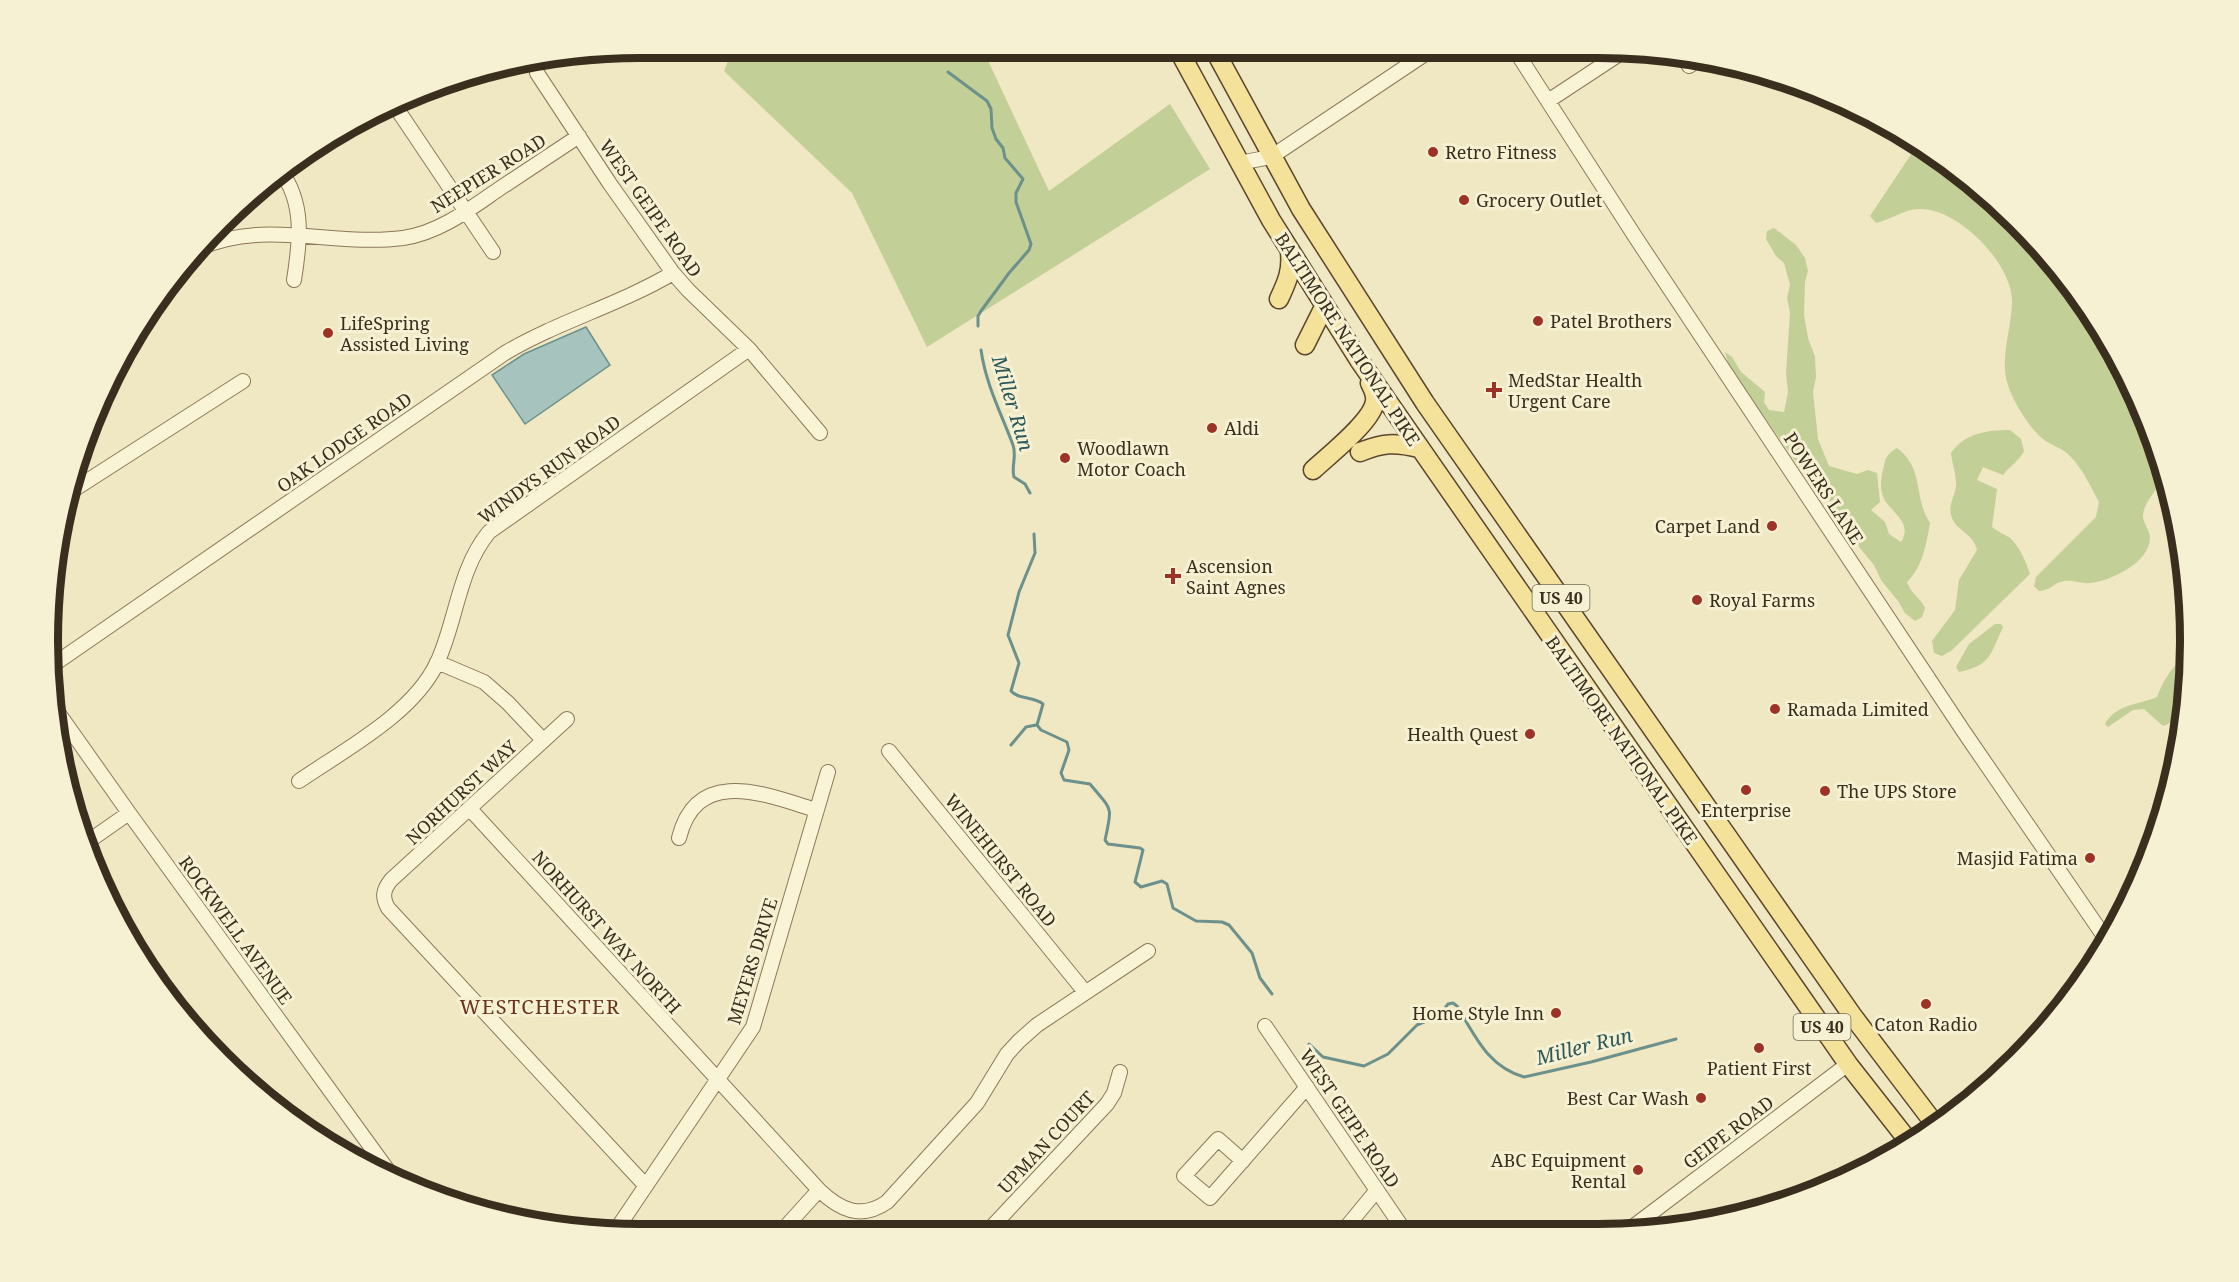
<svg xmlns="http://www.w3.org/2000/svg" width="2239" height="1282" viewBox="0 0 2239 1282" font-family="'Noto Serif',serif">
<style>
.green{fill:#c2cf97}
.water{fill:#a6c3bd;stroke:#6c918c;stroke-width:1.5}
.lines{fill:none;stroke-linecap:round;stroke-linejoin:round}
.stream{stroke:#6c918c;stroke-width:3}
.minor-casing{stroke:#8b7959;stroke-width:16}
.major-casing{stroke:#59462e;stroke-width:21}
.minor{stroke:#faf4d7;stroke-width:14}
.major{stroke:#f4e29a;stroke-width:18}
.poi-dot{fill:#9d3327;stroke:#f7f1d3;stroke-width:2}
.labels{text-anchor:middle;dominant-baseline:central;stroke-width:6;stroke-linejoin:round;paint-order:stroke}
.shield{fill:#f7f1d3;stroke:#736954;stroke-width:1.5}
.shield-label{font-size:16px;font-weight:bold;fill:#3a2f1e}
.poi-label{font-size:18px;fill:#3a2f1e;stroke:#f7f1d3;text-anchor:start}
.street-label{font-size:18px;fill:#3a2f1e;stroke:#f7f1d3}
.water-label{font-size:20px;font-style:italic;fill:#2d595b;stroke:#f7f1d3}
.neighbourhood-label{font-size:20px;letter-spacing:1.5px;fill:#69341b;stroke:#f7f1d3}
.rim{fill:none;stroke:#3a2f1e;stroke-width:8}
</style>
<rect width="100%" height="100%" fill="#f0e7c3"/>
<!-- green -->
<path class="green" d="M 984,52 L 1049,191 L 1170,104 L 1210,169 L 927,347 L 852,193 L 724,71 L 731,53 Z
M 1918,144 L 1989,195 L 2069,280 L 2130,379 L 2153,440 L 2154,451 L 2163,479 C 2157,490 2143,503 2143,516 C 2143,523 2150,530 2150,538 C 2149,563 2112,580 2091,583 C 2082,584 2073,580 2064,581 C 2053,583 2052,590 2039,591 L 2034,586 L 2036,577 L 2096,517 L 2099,502 C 2091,487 2082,468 2070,456 C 2063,448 2052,446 2043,439 C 2029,428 2012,400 2007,382 C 2000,356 2012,327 2012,301 C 2012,263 1957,207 1919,209 C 1904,209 1890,220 1876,223 L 1870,216 Z
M 1774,228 L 1796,245 L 1805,258 L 1808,271 L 1805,282 L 1804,315 L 1808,338 L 1815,357 L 1816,377 L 1813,392 L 1818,439 L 1829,466 L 1857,474 L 1868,470 L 1877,473 L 1880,502 L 1871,510 L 1885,522 L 1889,534 L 1901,542 C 1913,523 1893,514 1884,499 C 1879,488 1881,477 1884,466 C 1885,458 1889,452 1897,448 C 1925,469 1913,497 1930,523 C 1926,545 1923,566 1907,582 C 1911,594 1920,597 1925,608 L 1922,617 L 1915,621 L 1905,613 L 1898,601 L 1881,580 L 1874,565 L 1859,547 L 1855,531 L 1839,515 L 1830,501 L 1811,483 L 1729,367 L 1725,352 L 1732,357 L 1741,372 L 1765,392 L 1764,402 L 1769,410 L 1784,412 L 1788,392 L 1786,373 L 1790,313 L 1787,298 L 1790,285 L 1784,263 L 1776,256 L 1766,239 L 1767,231 Z
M 2010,430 L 2021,439 L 2024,451 C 2019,461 2010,466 2003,475 L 1983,467 L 1977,480 L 1997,489 L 1992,527 C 1998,532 2004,534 2010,538 C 2020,547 2026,562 2030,574 L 1951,651 L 1942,656 L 1934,653 L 1932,641 L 1955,610 L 1959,580 L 1977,550 C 1974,534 1957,531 1952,518 C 1947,505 1955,497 1956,486 C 1957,476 1952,464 1951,453 C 1965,433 1987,430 2010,430 Z
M 1995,624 L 2001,624 L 2003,627 C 1990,654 1992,665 1959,672 L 1956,667 L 1969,644 Z
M 2188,653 C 2187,672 2187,720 2163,726 L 2144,709 L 2133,710 L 2108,727 L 2105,724 C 2116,704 2138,705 2157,697 C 2164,678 2173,666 2188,653 Z"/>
<!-- water -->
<path class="water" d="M 586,327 L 610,365 L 525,424 L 492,375 L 524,354 Z"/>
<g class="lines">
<!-- stream -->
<path class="stream" d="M 939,52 L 941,59
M 948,72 L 987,101 L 991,109 L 992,128 L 996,139 L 1003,148 L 1005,158 L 1023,179 L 1016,193 L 1016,202 L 1031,244 L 1029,250 L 1009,273 L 981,311 L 978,316 L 978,326
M 981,350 C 986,385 1001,413 1013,445 C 1017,457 1011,466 1014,477 L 1025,484 L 1030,493
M 1034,534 L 1035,553 L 1019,592 L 1008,635 L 1019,663 L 1011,691 C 1019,700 1033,696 1043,704 L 1037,725 L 1041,730 L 1067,742 L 1069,750 L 1061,773 L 1064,780 L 1090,784 C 1112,811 1113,805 1105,840 L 1108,844 L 1140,848 L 1143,850 L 1135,882 L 1141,887 L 1162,881 L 1167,884 L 1173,908 L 1196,921 L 1222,922 L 1229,925 L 1252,953 L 1260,978 L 1272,994
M 1011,745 L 1026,727 L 1036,725
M 1309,1044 L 1323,1057 L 1364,1066 L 1388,1054 L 1417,1025 L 1440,1015 L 1448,1004 L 1453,1003 L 1457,1006 C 1475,1036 1488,1067 1524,1077 L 1591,1062 L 1676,1039"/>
<defs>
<path id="minor" d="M 1515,50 L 1636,238 L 1964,732 L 2108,942
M 1685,59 L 1689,66 L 1696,61
M 537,73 L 610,184 L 673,273 L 688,290 L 749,349 L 820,433
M 1548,101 L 1627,49
M 393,103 L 493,252
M 1239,163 L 1271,157 L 1431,50
M 280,170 C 305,203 300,242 294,280
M 200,248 C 265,219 335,247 403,238 C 439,233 470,209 499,189 C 526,171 552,154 579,136
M 67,494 L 243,381
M 437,662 L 484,682 L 508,703 L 543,740
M 50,667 L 505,353 C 559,321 619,305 673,273
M 52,704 L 129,813 L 392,1176
M 567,719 L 391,880 C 383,890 382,897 388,908 L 645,1185
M 889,751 L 1085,992
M 299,781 C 344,750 413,714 437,663 C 457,620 458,570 489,532 L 749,349
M 470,809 L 819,1190 L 781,1232
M 679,838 C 697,765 767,795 816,810
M 86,843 L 129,813
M 1265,1026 L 1404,1230
M 1243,1161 L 1218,1139 L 1184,1176 L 1210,1198 L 1307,1087
M 819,1190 C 840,1210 861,1220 887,1202 L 977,1103 L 1007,1054 L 1019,1041 L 1037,1025 L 1148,951
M 1630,1229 L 1848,1064
M 1344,1230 L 1377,1190
M 988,1231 L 1107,1104 L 1114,1093 L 1120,1072
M 614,1233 L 753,1027 L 828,772"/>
<path id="major" d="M 1179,51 L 1271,220 L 1359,360 L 1848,1064 L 1910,1143
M 1215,51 L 1301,209 L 1425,403 L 1852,1015 L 1937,1127
M 1279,299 C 1287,282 1292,271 1290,252
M 1305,345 L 1324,307
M 1360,452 C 1383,443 1394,442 1419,448
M 1313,470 C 1329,455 1373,421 1375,401 C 1376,394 1373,389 1370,383"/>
</defs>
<!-- minor casing -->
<use href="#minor" class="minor-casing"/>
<!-- major casing -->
<use href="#major" class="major-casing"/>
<!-- minor -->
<use href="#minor" class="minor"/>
<!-- major -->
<use href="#major" class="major"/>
</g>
<!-- markers -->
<g class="poi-dot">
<circle cx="1433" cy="152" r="6"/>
<circle cx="1464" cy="200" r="6"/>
<circle cx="1538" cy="321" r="6"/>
<circle cx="328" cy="333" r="6"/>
<path d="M1491 381h6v6h6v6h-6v6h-6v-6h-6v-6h6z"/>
<circle cx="1212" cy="428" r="6"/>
<circle cx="1065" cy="458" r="6"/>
<circle cx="1772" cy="526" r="6"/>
<path d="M1170 567h6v6h6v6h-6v6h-6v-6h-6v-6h6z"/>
<circle cx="1697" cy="600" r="6"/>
<circle cx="1775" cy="709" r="6"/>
<circle cx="1530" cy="734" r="6"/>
<circle cx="1746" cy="790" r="6"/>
<circle cx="1825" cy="791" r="6"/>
<circle cx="2090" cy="858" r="6"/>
<circle cx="1926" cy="1004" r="6"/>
<circle cx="1556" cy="1013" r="6"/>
<circle cx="1759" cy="1048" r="6"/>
<circle cx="1701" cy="1098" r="6"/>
<circle cx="1638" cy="1170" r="6"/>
</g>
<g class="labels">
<!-- shield labels -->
<g class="shield">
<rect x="1532.5" y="585" width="57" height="26" rx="4.5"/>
<rect x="1793.5" y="1014" width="57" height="26" rx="4.5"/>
</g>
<g class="shield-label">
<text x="1561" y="598">US 40</text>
<text x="1822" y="1027">US 40</text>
</g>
<!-- poi labels -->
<g class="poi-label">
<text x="1445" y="152">Retro Fitness</text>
<text x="1476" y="200">Grocery Outlet</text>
<text x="1550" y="321">Patel Brothers</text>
<text x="340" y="323">LifeSpring<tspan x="340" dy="21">Assisted Living</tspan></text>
<text x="1508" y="380">MedStar Health<tspan x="1508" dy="21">Urgent Care</tspan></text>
<text x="1224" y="428">Aldi</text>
<text x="1077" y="448">Woodlawn<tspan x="1077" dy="21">Motor Coach</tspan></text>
<text x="1760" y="526" text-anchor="end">Carpet Land</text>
<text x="1186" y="566">Ascension<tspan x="1186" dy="21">Saint Agnes</tspan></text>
<text x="1709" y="600">Royal Farms</text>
<text x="1787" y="709">Ramada Limited</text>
<text x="1518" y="734" text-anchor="end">Health Quest</text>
<text x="1837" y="791">The UPS Store</text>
<text x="1746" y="810" text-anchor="middle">Enterprise</text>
<text x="2078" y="858" text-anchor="end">Masjid Fatima</text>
<text x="1544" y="1013" text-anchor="end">Home Style Inn</text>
<text x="1926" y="1024" text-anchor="middle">Caton Radio</text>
<text x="1759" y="1068" text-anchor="middle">Patient First</text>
<text x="1689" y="1098" text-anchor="end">Best Car Wash</text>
<text x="1626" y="1160" text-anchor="end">ABC Equipment<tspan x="1626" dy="21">Rental</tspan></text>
</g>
<!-- street labels -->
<g class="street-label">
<text transform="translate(488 173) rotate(-32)">NEEPIER ROAD</text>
<text transform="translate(651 208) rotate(55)">WEST GEIPE ROAD</text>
<text transform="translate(1348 339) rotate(57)">BALTIMORE NATIONAL PIKE</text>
<text transform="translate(344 442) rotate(-35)">OAK LODGE ROAD</text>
<text transform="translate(549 469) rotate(-36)">WINDYS RUN ROAD</text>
<text transform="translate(1824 488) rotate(57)">POWERS LANE</text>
<text transform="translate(1622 740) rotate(55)">BALTIMORE NATIONAL PIKE</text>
<text transform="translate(461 792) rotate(-43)">NORHURST WAY</text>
<text transform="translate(1001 860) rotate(51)">WINEHURST ROAD</text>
<text transform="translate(236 930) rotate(54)">ROCKWELL AVENUE</text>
<text transform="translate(607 932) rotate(48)">NORHURST WAY NORTH</text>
<text transform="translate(752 961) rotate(-73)">MEYERS DRIVE</text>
<text transform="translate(1350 1118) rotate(56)">WEST GEIPE ROAD</text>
<text transform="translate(1728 1132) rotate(-37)">GEIPE ROAD</text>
<text transform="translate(1046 1142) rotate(-47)">UPMAN COURT</text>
</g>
<!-- water labels -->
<g class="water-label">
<text transform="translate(1013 403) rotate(73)">Miller Run</text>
<text transform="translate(1584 1046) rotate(-14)">Miller Run</text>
</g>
<!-- neighbourhood labels -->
<g class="neighbourhood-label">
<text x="540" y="1006">WESTCHESTER</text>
</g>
</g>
<!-- crop -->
<path d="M0 0H2239V1282H0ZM640 58H1598A582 582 0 0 1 2180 640V642A582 582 0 0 1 1598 1224H640A582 582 0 0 1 58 642V640A582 582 0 0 1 640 58Z" fill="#f7f1d3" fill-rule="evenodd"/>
<path class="rim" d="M640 58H1598A582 582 0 0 1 2180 640V642A582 582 0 0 1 1598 1224H640A582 582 0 0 1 58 642V640A582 582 0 0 1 640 58Z"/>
</svg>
